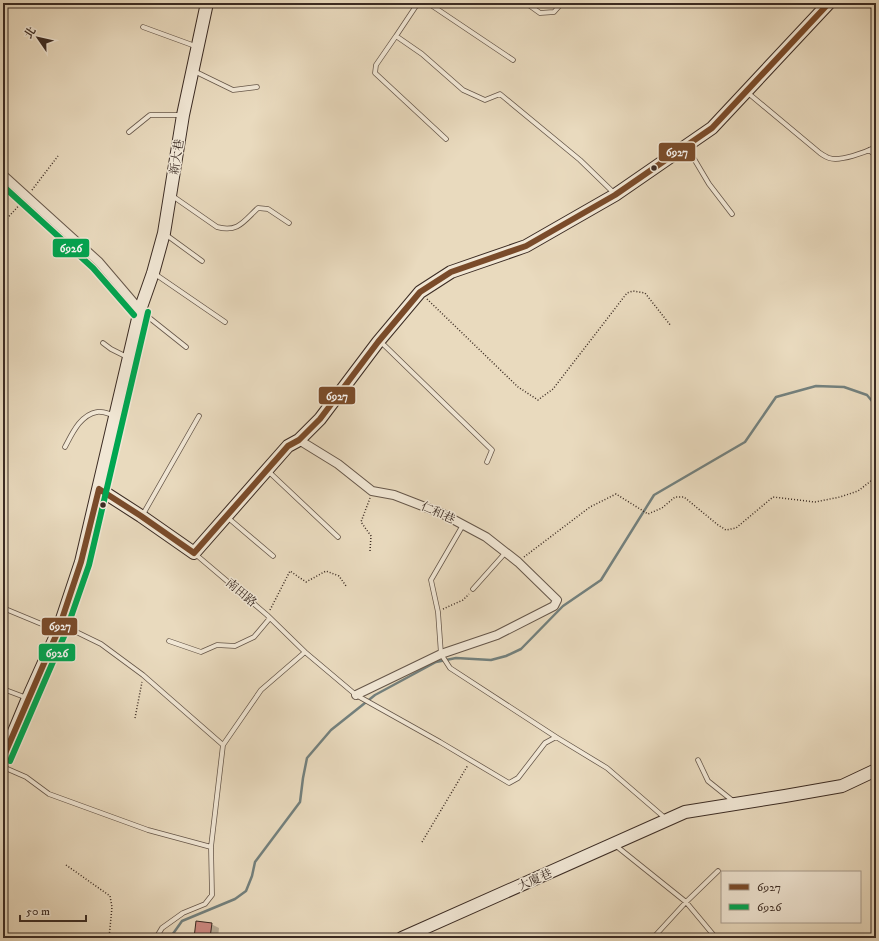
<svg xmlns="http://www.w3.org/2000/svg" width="879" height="941" viewBox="0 0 879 941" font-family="'IM FELL DW Pica','Noto Serif TC',serif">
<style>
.shadow{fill:#0003}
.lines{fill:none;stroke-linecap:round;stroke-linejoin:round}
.stream{stroke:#73807d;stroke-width:2.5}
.building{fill:#cc8981;stroke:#3b2b23}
.lane-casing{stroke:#66574a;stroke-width:5.5}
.street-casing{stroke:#66574a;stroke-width:10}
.secondary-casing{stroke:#3b2b23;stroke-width:14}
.path{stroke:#3b2b23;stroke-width:1.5;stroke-dasharray:1 2;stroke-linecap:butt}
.lane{stroke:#f1e7d5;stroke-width:4}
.street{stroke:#f1e7d5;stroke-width:8}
.secondary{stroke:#f1e7d5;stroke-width:12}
.bus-1-casing{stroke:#f1e7d5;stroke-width:9}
.bus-2-casing{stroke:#f1e7d5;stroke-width:9}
.bus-1{stroke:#7a4b2a;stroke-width:6}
.bus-2{stroke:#00a651;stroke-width:6}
.bus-dot{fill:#3b2b23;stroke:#f1e7d5;stroke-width:1.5}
.labels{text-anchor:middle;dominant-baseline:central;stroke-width:3;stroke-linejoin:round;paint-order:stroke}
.street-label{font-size:12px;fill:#3b2b23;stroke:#f1e7d5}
.line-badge{stroke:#f1e7d5;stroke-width:1.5}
.badge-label{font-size:11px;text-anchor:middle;font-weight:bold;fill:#fff}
</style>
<rect width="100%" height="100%" fill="#e9dabe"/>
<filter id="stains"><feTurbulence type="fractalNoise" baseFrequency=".005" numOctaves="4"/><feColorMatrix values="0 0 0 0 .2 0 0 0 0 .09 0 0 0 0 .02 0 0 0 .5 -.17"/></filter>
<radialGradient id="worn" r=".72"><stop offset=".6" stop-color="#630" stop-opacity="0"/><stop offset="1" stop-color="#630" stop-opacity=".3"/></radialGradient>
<!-- shadow -->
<path class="shadow" d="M 211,924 L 219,928 L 218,938 L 195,938 Z"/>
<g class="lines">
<!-- stream -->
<path class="stream" d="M 170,938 L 182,921 L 235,899 L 246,891 L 252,876 L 255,862 L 300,802 L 303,778 L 307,758 L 331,730 L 375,695 L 436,662 L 456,658 L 491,660 L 506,656 L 521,649 L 563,606 L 601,580 L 654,495 L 745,442 L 776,397 L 816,386 L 844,387 L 867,395 L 876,406"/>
</g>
<!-- building -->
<path class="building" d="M 196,921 L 212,923 L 210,938 L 194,938 Z"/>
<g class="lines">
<defs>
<path id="lane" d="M 418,3 L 396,36 L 422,54 L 463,90 L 485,100 L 500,94 L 580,160 L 614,193
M 428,3 L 513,60
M 526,3 L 540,13 L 554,12 L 562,3
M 868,3 L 876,9
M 143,27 L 195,46
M 396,36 L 376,65 L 375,73 L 446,139
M 194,71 L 233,90 L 257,87
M 748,93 L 820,153 C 823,155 826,157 829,158 C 840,162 866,152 876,147
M 129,132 L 150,115 L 181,115
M 687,147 L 709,184 L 732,214
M 869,150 L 876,156
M 171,195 L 217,227 C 238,233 244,221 258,208 L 268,209 L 289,223
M 165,234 L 202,261
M 155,274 L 225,322
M 142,312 L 186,347
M 103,343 L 111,349 L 127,357
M 380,343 L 384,345 L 492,450 L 487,462
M 65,447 C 72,434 80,415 97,412 C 102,411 109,414 113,415
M 268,471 L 338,537
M 142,516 L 199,416
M 227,517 L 273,556
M 463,525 L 431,580 L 438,612 L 441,654 L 450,668 L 556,737
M 194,553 L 267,615 L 305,652 L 356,695 L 440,742 L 509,783 L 518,778 L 545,743 L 556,737 L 607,768 L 665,818
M 473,589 L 506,552
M 3,608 L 56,630
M 62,625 L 101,644 L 143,675 L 223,745 L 211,847 L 212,895 L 205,904 L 183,913 L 162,928 L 156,938
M 169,641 L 201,652 L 217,645 L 235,646 L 254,637 L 270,618
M 3,689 L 27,698
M 223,745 L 261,690 L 305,652
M 698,760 L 708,781 L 733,801
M 3,767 L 26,777 L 49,794 L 148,830 L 211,847
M 615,845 L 686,902 L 716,938
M 653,938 L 686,902 L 718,871"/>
<path id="street" d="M 3,175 L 99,262 L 140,310
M 299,440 L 338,464 L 372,491 L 394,495 L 443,514 L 486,537 L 518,562 L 557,600 L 554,606 L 497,635 L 441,654 L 356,695"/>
<path id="secondary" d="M 99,489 L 141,516 L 194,553 L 288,446 L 299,440 L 320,419 L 378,342 L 420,292 L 451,272 L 526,246 L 615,195 L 712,128 L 829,3
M 3,758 L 28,698 L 58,631 L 81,562 L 140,310 L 153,273 L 164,233 L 183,115 L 207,3
M 402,938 L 685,812 L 785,796 L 842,786 L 876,770"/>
</defs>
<!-- lane casing -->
<use href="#lane" class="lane-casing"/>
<!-- street casing -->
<use href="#street" class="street-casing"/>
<!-- secondary casing -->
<use href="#secondary" class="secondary-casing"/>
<!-- path -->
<path class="path" d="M 32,190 L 58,156
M 3,223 L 22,202
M 427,299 L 518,387 L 538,400 L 553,389 L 627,293 L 633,291 L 645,293 L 671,326
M 370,551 L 371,536 L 361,522 L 370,498
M 524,557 L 590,507 L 616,494 L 648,514 L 662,508 L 675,497 L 684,497 L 718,525 L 726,530 L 736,528 L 773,497 L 815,502 L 840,497 L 858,491 L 876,477
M 443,609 L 463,600 L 469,594
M 270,610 L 290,571 L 306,582 L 326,571 L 339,576 L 346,586
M 135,718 L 142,682
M 422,842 L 468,765
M 66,865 L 110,896 L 112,907 L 109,938"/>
<!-- lane -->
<use href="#lane" class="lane"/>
<!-- street -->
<use href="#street" class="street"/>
<!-- secondary -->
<use href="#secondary" class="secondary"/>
<defs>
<path id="bus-1" d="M 99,489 L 141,516 L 194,553
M 194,553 L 288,446 L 299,440 L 320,419 L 378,342 L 420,292 L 451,272 L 526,246 L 615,195 L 712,128 L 829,3
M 3,758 L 58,631 L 81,562 L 99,489"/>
<path id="bus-2" d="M 3,186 L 93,268 L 134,315
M 10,761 L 65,634 L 89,565 L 148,312"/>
</defs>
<!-- bus-1 casing -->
<use href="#bus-1" class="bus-1-casing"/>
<!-- bus-2 casing -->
<use href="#bus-2" class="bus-2-casing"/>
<!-- bus-1 -->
<use href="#bus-1" class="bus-1"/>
<!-- bus-2 -->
<use href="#bus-2" class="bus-2"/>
</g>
<!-- markers -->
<g class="bus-dot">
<circle cx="654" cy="168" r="3.5"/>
<circle cx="103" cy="505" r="3.5"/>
</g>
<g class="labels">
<!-- street labels -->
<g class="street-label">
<text transform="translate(177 157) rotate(-81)">新大巷</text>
<text transform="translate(438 513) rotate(24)">仁和巷</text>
<text transform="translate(241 593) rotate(40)">南田路</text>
<text transform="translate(535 880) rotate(-24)">大廈巷</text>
</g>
</g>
<g class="line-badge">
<rect x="658" y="142" width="38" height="20" rx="4" fill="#7a4b2a"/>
<rect x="52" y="238" width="38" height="20" rx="4" fill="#00a651"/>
<rect x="318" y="386" width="38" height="19" rx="4" fill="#7a4b2a"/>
<rect x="41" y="617" width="37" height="19" rx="4" fill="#7a4b2a"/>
<rect x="38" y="643" width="38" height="19" rx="4" fill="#00a651"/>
</g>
<g class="badge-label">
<text x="677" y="156">6927</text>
<text x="71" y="252">6926</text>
<text x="337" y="400">6927</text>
<text x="60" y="630">6927</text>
<text x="57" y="657">6926</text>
</g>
<!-- margin -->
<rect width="879" height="941" fill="none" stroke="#e9dabe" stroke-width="16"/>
<rect x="4" y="4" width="871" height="933" fill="none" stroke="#3b2b23" stroke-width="2"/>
<rect x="8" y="8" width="863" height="925" fill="none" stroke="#3b2b23"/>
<!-- legend -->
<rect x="721" y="871" width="140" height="52" fill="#f1e7d5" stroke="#a89c8e"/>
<rect x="729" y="884" width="20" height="6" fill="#7a4b2a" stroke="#a89c8e"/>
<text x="757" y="891" font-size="12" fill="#3b2b23">6927</text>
<rect x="729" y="904" width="20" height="6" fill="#00a651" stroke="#a89c8e"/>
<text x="757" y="911" font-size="12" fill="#3b2b23">6926</text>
<!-- north arrow -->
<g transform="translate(38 38) rotate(304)" stroke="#f1e7d5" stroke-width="3" paint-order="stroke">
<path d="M0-3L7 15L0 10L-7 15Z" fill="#3b2b23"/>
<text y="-6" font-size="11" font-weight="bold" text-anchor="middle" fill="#3b2b23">北</text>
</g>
<!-- scale -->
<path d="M20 915v6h66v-6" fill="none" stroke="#3b2b23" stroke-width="2"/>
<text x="26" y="915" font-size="12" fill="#3b2b23" stroke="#f1e7d5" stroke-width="3" paint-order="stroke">50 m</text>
<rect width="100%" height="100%" filter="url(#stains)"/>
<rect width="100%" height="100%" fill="url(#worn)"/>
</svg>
